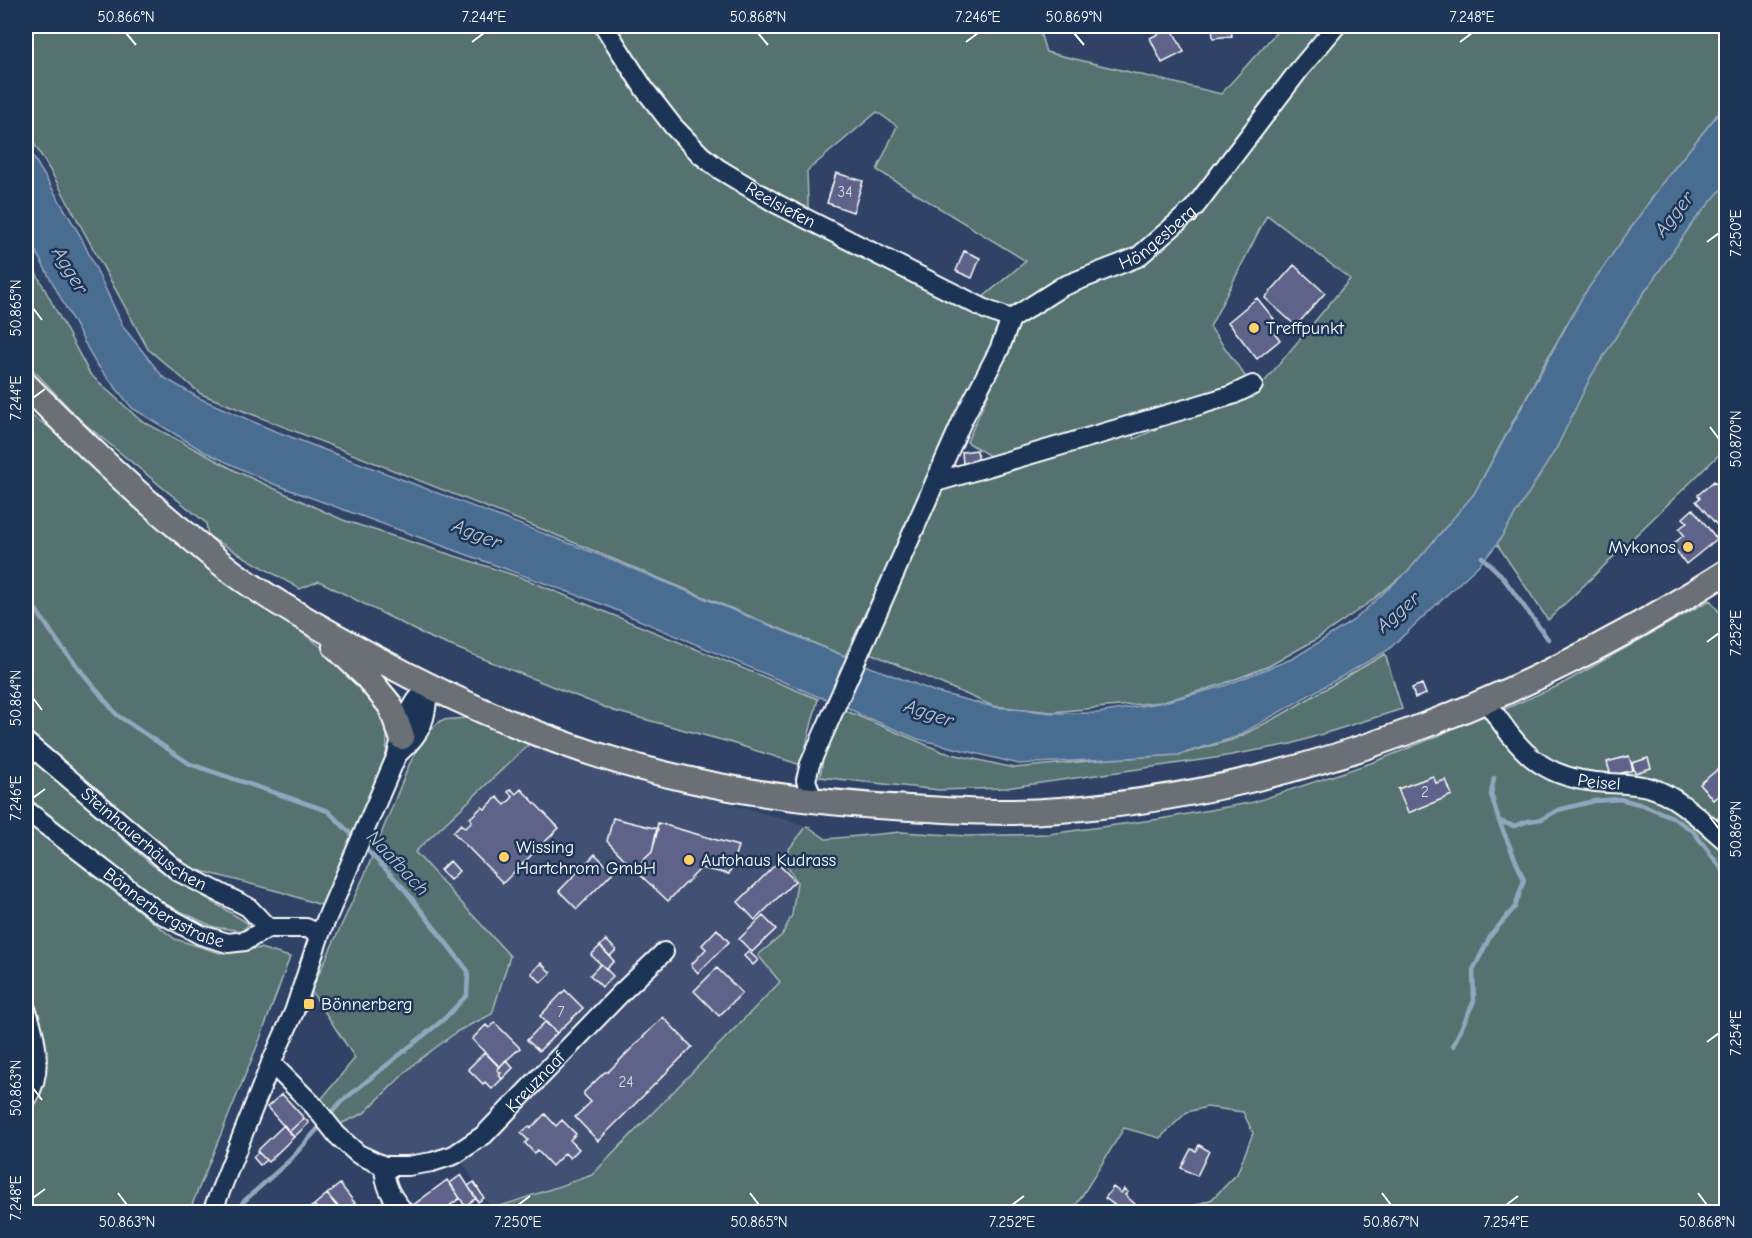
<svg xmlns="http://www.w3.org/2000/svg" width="1752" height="1238" viewBox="0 0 1752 1238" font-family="'Comic Neue',sans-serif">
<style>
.built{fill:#425173}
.green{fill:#557270;stroke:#aab8b8;stroke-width:1.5;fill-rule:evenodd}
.water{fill:#4a6c91;stroke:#92a7bd;stroke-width:1.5}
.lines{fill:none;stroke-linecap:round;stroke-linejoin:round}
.stream{stroke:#92a7bd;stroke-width:4.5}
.building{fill:#5e6389;stroke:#fff;stroke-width:1.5}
.minor-casing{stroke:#fff;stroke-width:22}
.major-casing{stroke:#fff;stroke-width:28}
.minor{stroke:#1d3557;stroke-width:18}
.major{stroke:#6b6f75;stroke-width:24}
.ticks{fill:none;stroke:#fff;stroke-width:2}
.poi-dot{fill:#ffd166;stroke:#1d3557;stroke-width:2}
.labels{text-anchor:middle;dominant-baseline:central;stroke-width:5;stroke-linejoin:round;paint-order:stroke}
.number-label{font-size:15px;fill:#d7d8e2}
.street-label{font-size:18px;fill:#fff;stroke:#1d3557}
.poi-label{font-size:18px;fill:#fff;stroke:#1d3557;text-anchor:start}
.water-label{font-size:20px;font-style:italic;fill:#b7c4d3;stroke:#1d3557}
.neatline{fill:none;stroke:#fff;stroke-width:2}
.ticks-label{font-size:15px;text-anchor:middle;fill:#fff}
</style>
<rect width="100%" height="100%" fill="#304366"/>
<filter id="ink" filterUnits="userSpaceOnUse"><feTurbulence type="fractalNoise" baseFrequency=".0167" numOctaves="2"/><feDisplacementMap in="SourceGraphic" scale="12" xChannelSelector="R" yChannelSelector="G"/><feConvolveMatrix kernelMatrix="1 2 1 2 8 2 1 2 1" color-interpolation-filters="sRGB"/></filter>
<g filter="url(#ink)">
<!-- built -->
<path class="built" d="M 529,744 L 616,772 L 807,826 L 782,858 L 797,882 L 792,915 L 782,935 L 758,955 L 780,982 L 592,1175 L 492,1209 L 465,1166 L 454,1155 L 384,1165 L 336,1126 L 364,1113 L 415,1063 L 458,1031 L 492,1013 L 510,956 L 415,852 Z"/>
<!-- green -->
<path class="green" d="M 26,26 L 1038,26 L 1046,52 L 1221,94 L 1282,26 L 1726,26 L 1726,104 L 1664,181 L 1583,296 L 1543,366 L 1474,494 L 1410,569 L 1370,602 L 1315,640 L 1269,666 L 1223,684 L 1163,702 L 1052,712 L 993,706 L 868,652 L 944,487 L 1132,429 L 1134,439 L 1265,381 L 1350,279 L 1267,215 L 1210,327 L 1248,380 L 993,458 L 967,442 L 1019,324 L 1001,323 L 845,656 L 544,530 L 201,394 L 148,349 L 54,177 L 26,130 ZM 877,112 L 897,126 L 877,170 L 1026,261 L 970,308 L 809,231 L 807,171 Z
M 1726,184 L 1726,448 L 1548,620 L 1497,544 L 1557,447 L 1591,376 L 1639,300 L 1693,222 Z
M 26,254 L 90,374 L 140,420 L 238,472 L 343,520 L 520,577 L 818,699 L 801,765 L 729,742 L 614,711 L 431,638 L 319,581 L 300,589 L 208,536 L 206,523 L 80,420 L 26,362 Z
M 26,412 L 65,438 L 149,519 L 324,649 L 377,696 L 388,719 L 386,759 L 324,906 L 281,892 L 179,865 L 122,810 L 26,729 Z
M 1710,600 L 1726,621 L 1726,1212 L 1178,1212 L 1212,1199 L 1237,1174 L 1253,1133 L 1243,1112 L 1207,1107 L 1187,1112 L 1160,1138 L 1124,1128 L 1075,1207 L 1078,1212 L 488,1212 L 492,1209 L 592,1175 L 780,982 L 758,955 L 782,935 L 792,915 L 797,882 L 782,858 L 807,826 L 826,839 L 901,832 L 968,836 L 1049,834 L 1160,819 L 1254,802 L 1374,762 L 1438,736 L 1466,721 L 1495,713 L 1560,685 Z
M 1385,654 L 1402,709 L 1291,744 L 1215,758 L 1006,788 L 939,790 L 820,777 L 824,752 L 844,710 L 943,752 L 1014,768 L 1110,759 L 1179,755 L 1235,739 L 1281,715 Z
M 466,718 L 529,744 L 415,852 L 510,956 L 492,1014 L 458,1031 L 415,1063 L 364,1113 L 336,1126 L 319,1102 L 355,1058 L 311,991 L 365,874 L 409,765 L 427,732 L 442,720 Z
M 26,752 L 152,865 L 249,924 L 242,931 L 214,927 L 165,904 L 26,796 Z
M 26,823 L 175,939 L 220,953 L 260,948 L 290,957 L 260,1039 L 189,1212 L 26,1212 Z"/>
<!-- water -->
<path class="water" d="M 1726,104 L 1726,184 L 1693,222 L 1639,300 L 1591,376 L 1557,447 L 1497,544 L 1485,559 L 1388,650 L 1236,737 L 1178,755 L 1019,764 L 918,739 L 861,715 L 836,701 L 819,697 L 604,605 L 271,483 L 203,451 L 132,408 L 95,362 L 26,233 L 26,145 L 80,235 L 124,328 L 163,377 L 199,398 L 270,429 L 597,554 L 873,668 L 936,692 L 994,707 L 1054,713 L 1098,713 L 1164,702 L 1224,686 L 1294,658 L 1354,620 L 1410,569 L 1474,494 L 1583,296 L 1664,181 Z"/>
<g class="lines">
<!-- stream -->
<path class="stream" d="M 1482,557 L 1501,575 L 1548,639
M 26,595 L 60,645 L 117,715 L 190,764 L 328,811 L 356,839
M 1494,778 L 1491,794 L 1499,821 L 1514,826 L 1529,821 L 1542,819 L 1558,810 L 1594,801 L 1620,799 L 1643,805 L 1672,817 L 1693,831 L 1724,872
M 1453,1046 L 1474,1001 L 1473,970 L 1491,935 L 1515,907 L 1524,880 L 1499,821
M 327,1118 L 341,1102 L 444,1019 L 467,995 L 468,971 L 402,886 L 362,845
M 237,1212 L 243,1202 L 290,1160 L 322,1124"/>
</g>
<!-- building -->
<path class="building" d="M 1212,26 L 1231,26 L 1232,36 L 1213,38 Z
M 1171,27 L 1184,52 L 1162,63 L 1150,38 Z
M 836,173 L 863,181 L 853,212 L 827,203 Z
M 964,251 L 980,258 L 972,278 L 956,271 Z
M 1294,265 L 1325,293 L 1296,326 L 1265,298 Z
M 1257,298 L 1274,319 L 1268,324 L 1280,340 L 1257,359 L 1228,322 Z
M 977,450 L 979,464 L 963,465 L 962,452 Z
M 1714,481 L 1726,496 L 1726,530 L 1723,532 L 1696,501 L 1700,498 L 1698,495 Z
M 1693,509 L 1717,539 L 1686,564 L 1672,545 L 1684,535 L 1679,529 L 1687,522 L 1683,518 Z
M 1422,684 L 1426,694 L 1415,698 L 1412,688 Z
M 1629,756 L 1633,770 L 1611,776 L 1607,762 Z
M 1648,758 L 1651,768 L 1635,773 L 1632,763 Z
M 1718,769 L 1726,779 L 1726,789 L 1713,800 L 1700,784 Z
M 1433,776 L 1436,783 L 1446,780 L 1452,795 L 1408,813 L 1398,789 Z
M 511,789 L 516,794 L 521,789 L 559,828 L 503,883 L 453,832 L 461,824 L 465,828 L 472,821 L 470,818 L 482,807 L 485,809 L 497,797 L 505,805 L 513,797 L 508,792 Z
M 1726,811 L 1726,831 L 1717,819 Z
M 613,818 L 658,829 L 652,852 L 634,869 L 607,841 Z
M 658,823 L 738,846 L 729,874 L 701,868 L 668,901 L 634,869 L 652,852 Z
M 595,854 L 613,872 L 577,909 L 559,891 Z
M 450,861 L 459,871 L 450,880 L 440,870 Z
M 777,863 L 795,881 L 755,920 L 738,902 Z
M 763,916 L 776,929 L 752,952 L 739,939 Z
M 717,929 L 729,942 L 698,973 L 691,965 L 706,949 L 702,945 Z
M 606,940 L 616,950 L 610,956 L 600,946 Z
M 600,946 L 614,961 L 606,969 L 591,955 Z
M 748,951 L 758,960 L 753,965 L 744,956 Z
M 541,963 L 551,973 L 541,982 L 531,973 Z
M 601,964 L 613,976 L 602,987 L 590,975 Z
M 717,968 L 742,993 L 719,1016 L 694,991 Z
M 565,990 L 583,1008 L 557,1033 L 540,1016 Z
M 663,1017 L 692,1047 L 598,1141 L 575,1117 L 591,1102 L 584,1095 L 584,1092 L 605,1072 L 608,1072 Z
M 545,1022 L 557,1033 L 539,1051 L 527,1040 Z
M 495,1023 L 520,1048 L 499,1067 L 472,1039 L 486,1025 L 489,1028 Z
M 485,1052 L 500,1067 L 497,1070 L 501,1073 L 499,1075 L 502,1079 L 492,1089 L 485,1082 L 483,1084 L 468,1069 Z
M 506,1060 L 513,1068 L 502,1079 L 499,1075 L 501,1073 L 497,1070 Z
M 282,1094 L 304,1118 L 289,1132 L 267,1107 Z
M 545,1114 L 556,1126 L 562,1120 L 576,1134 L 570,1140 L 579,1149 L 570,1158 L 565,1153 L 552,1166 L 537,1150 L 534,1153 L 525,1143 L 528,1140 L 521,1133 L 529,1126 L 531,1128 Z
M 304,1118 L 309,1123 L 294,1137 L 289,1132 Z
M 284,1125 L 294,1137 L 268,1162 L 257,1151 Z
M 1199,1145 L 1209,1151 L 1197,1176 L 1181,1168 L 1191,1149 L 1196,1151 Z
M 258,1152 L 266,1160 L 260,1165 L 253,1157 Z
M 461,1175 L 476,1198 L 465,1206 L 450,1183 Z
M 447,1180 L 460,1198 L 441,1212 L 417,1212 L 412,1206 Z
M 474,1182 L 484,1198 L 478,1202 L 468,1186 Z
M 340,1184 L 355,1203 L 343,1212 L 327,1194 Z
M 1113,1187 L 1121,1193 L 1124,1189 L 1128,1192 L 1125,1195 L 1135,1204 L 1128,1212 L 1124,1212 L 1105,1198 Z
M 327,1194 L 341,1212 L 320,1212 L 314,1205 Z
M 314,1205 L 320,1212 L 304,1212 Z"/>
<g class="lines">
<defs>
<g id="minor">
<path id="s1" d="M 604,26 L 645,90 L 673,126 L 701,155 L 719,169 L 777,204 L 987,310 L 1011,319"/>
<path d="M 936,482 L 1196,406 L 1232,395 L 1253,385"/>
<path id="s2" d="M 1486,701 C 1518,747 1536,776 1596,782 C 1614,784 1635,783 1651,788 C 1675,794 1707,825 1726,841"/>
<path id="s3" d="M 26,742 L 179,872 L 248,907 L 268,928"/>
<path d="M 399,753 C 423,732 427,718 428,686"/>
<path id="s4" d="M 813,801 L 806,780 L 810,764 L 963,419 L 999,350 L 1011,319 L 1061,287 L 1138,257 L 1194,208 L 1299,70 L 1336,26"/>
<path id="s5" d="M 26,810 L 160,913 L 201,935 L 228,943 L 245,941 L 268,928 L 306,928 L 320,934"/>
<path d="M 26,1009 C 37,1038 44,1072 26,1100"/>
<path id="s6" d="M 271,1063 L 314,1106 L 337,1135 L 358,1154 L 384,1166 L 408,1166 L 432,1162 L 454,1155 L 484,1135 L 622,992 L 664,952"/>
<path d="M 384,1166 C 385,1187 391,1196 404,1212"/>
<path d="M 212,1212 L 271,1063 L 294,1012 L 320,934 L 397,755 L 406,718 L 416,701 L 428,686"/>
</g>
<path id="major" d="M 26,385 C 79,438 132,491 191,538 C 205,550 220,563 235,574 C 278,605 325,631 372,656 C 471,710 576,755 686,779 C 760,796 834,804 910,808 C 960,811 1010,814 1060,810 C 1297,792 1528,699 1726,572
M 335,646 L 367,677 L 390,705 L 402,737"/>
</defs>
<!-- minor casing -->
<use href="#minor" class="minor-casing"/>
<!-- major casing -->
<use href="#major" class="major-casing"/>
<!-- minor -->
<use href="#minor" class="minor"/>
<!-- major -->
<use href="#major" class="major"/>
</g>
</g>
<!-- ticks -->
<path class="ticks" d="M 126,33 L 136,45M 758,33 L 768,45M 1074,33 L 1084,45M 472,42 L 484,33M 966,42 L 978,33M 1460,42 L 1472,33M 1707,242 L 1719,233M 33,308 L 42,320M 33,398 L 45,389M 1710,427 L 1719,439M 1707,642 L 1719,633M 33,698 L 42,710M 33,798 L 45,789M 1710,817 L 1719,829M 1707,1042 L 1719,1033M 33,1088 L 42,1100M 118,1193 L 127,1205M 750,1193 L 759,1205M 1382,1193 L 1391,1205M 1698,1193 L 1707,1205M 33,1198 L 45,1189M 518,1205 L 530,1196M 1012,1205 L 1024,1196M 1506,1205 L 1518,1196"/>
<!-- markers -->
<g class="poi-dot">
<circle cx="1254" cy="328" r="6"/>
<circle cx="1688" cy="547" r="6"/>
<circle cx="504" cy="857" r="6"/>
<circle cx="689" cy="860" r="6"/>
<rect x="303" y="998" width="12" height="12" rx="3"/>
</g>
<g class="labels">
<!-- number labels -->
<g class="number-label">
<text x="845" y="192">34</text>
<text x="1425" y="792">2</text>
<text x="561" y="1012">7</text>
<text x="626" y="1082">24</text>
</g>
<!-- street labels -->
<g class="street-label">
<text stroke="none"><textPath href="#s1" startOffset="256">Reelsiefen</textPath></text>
<text stroke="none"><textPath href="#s4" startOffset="696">Höngesberg</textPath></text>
<text stroke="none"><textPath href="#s2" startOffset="146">Peisel</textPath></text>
<text stroke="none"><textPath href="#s3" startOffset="153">Steinhauerhäuschen</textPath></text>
<text stroke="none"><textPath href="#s5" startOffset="170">Bönnerbergstraße</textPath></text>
<text stroke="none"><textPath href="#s6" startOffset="336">Kreuznaaf</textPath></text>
</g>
<!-- poi labels -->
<g class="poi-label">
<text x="1266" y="328">Treffpunkt</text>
<text x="1676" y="547" text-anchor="end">Mykonos</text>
<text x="516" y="847">Wissing<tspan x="516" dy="21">Hartchrom GmbH</tspan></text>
<text x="701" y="860">Autohaus Kudrass</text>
<text x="321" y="1004">Bönnerberg</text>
</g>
<!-- water labels -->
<g class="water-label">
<text transform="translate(1674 214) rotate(-52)">Agger</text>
<text transform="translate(70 270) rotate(59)">Agger</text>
<text transform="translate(477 534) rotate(22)">Agger</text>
<text transform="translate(1398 612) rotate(-41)">Agger</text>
<text transform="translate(929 713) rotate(19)">Agger</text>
<text transform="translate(398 863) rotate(47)">Naafbach</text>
</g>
</g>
<!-- margin -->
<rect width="1752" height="1238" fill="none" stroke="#1d3557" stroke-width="66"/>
<rect x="33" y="33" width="1686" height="1172" class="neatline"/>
<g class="ticks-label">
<text x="126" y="22">50.866°N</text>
<text x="484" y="22">7.244°E</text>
<text x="758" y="22">50.868°N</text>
<text x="978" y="22">7.246°E</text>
<text x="1074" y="22">50.869°N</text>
<text x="1472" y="22">7.248°E</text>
<text transform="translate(1736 233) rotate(-90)" y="5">7.250°E</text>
<text transform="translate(16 308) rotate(-90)" y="5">50.865°N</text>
<text transform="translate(16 398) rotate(-90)" y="5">7.244°E</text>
<text transform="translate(1736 439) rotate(-90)" y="5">50.870°N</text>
<text transform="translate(1736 633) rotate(-90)" y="5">7.252°E</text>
<text transform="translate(16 698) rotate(-90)" y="5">50.864°N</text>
<text transform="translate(16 798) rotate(-90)" y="5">7.246°E</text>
<text transform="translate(1736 829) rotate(-90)" y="5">50.869°N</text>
<text transform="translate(1736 1033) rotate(-90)" y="5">7.254°E</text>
<text transform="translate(16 1088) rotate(-90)" y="5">50.863°N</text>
<text transform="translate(16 1198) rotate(-90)" y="5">7.248°E</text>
<text x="127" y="1227">50.863°N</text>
<text x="518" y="1227">7.250°E</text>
<text x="759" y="1227">50.865°N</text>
<text x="1012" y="1227">7.252°E</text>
<text x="1391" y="1227">50.867°N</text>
<text x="1506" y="1227">7.254°E</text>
<text x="1707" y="1227">50.868°N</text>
</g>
</svg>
